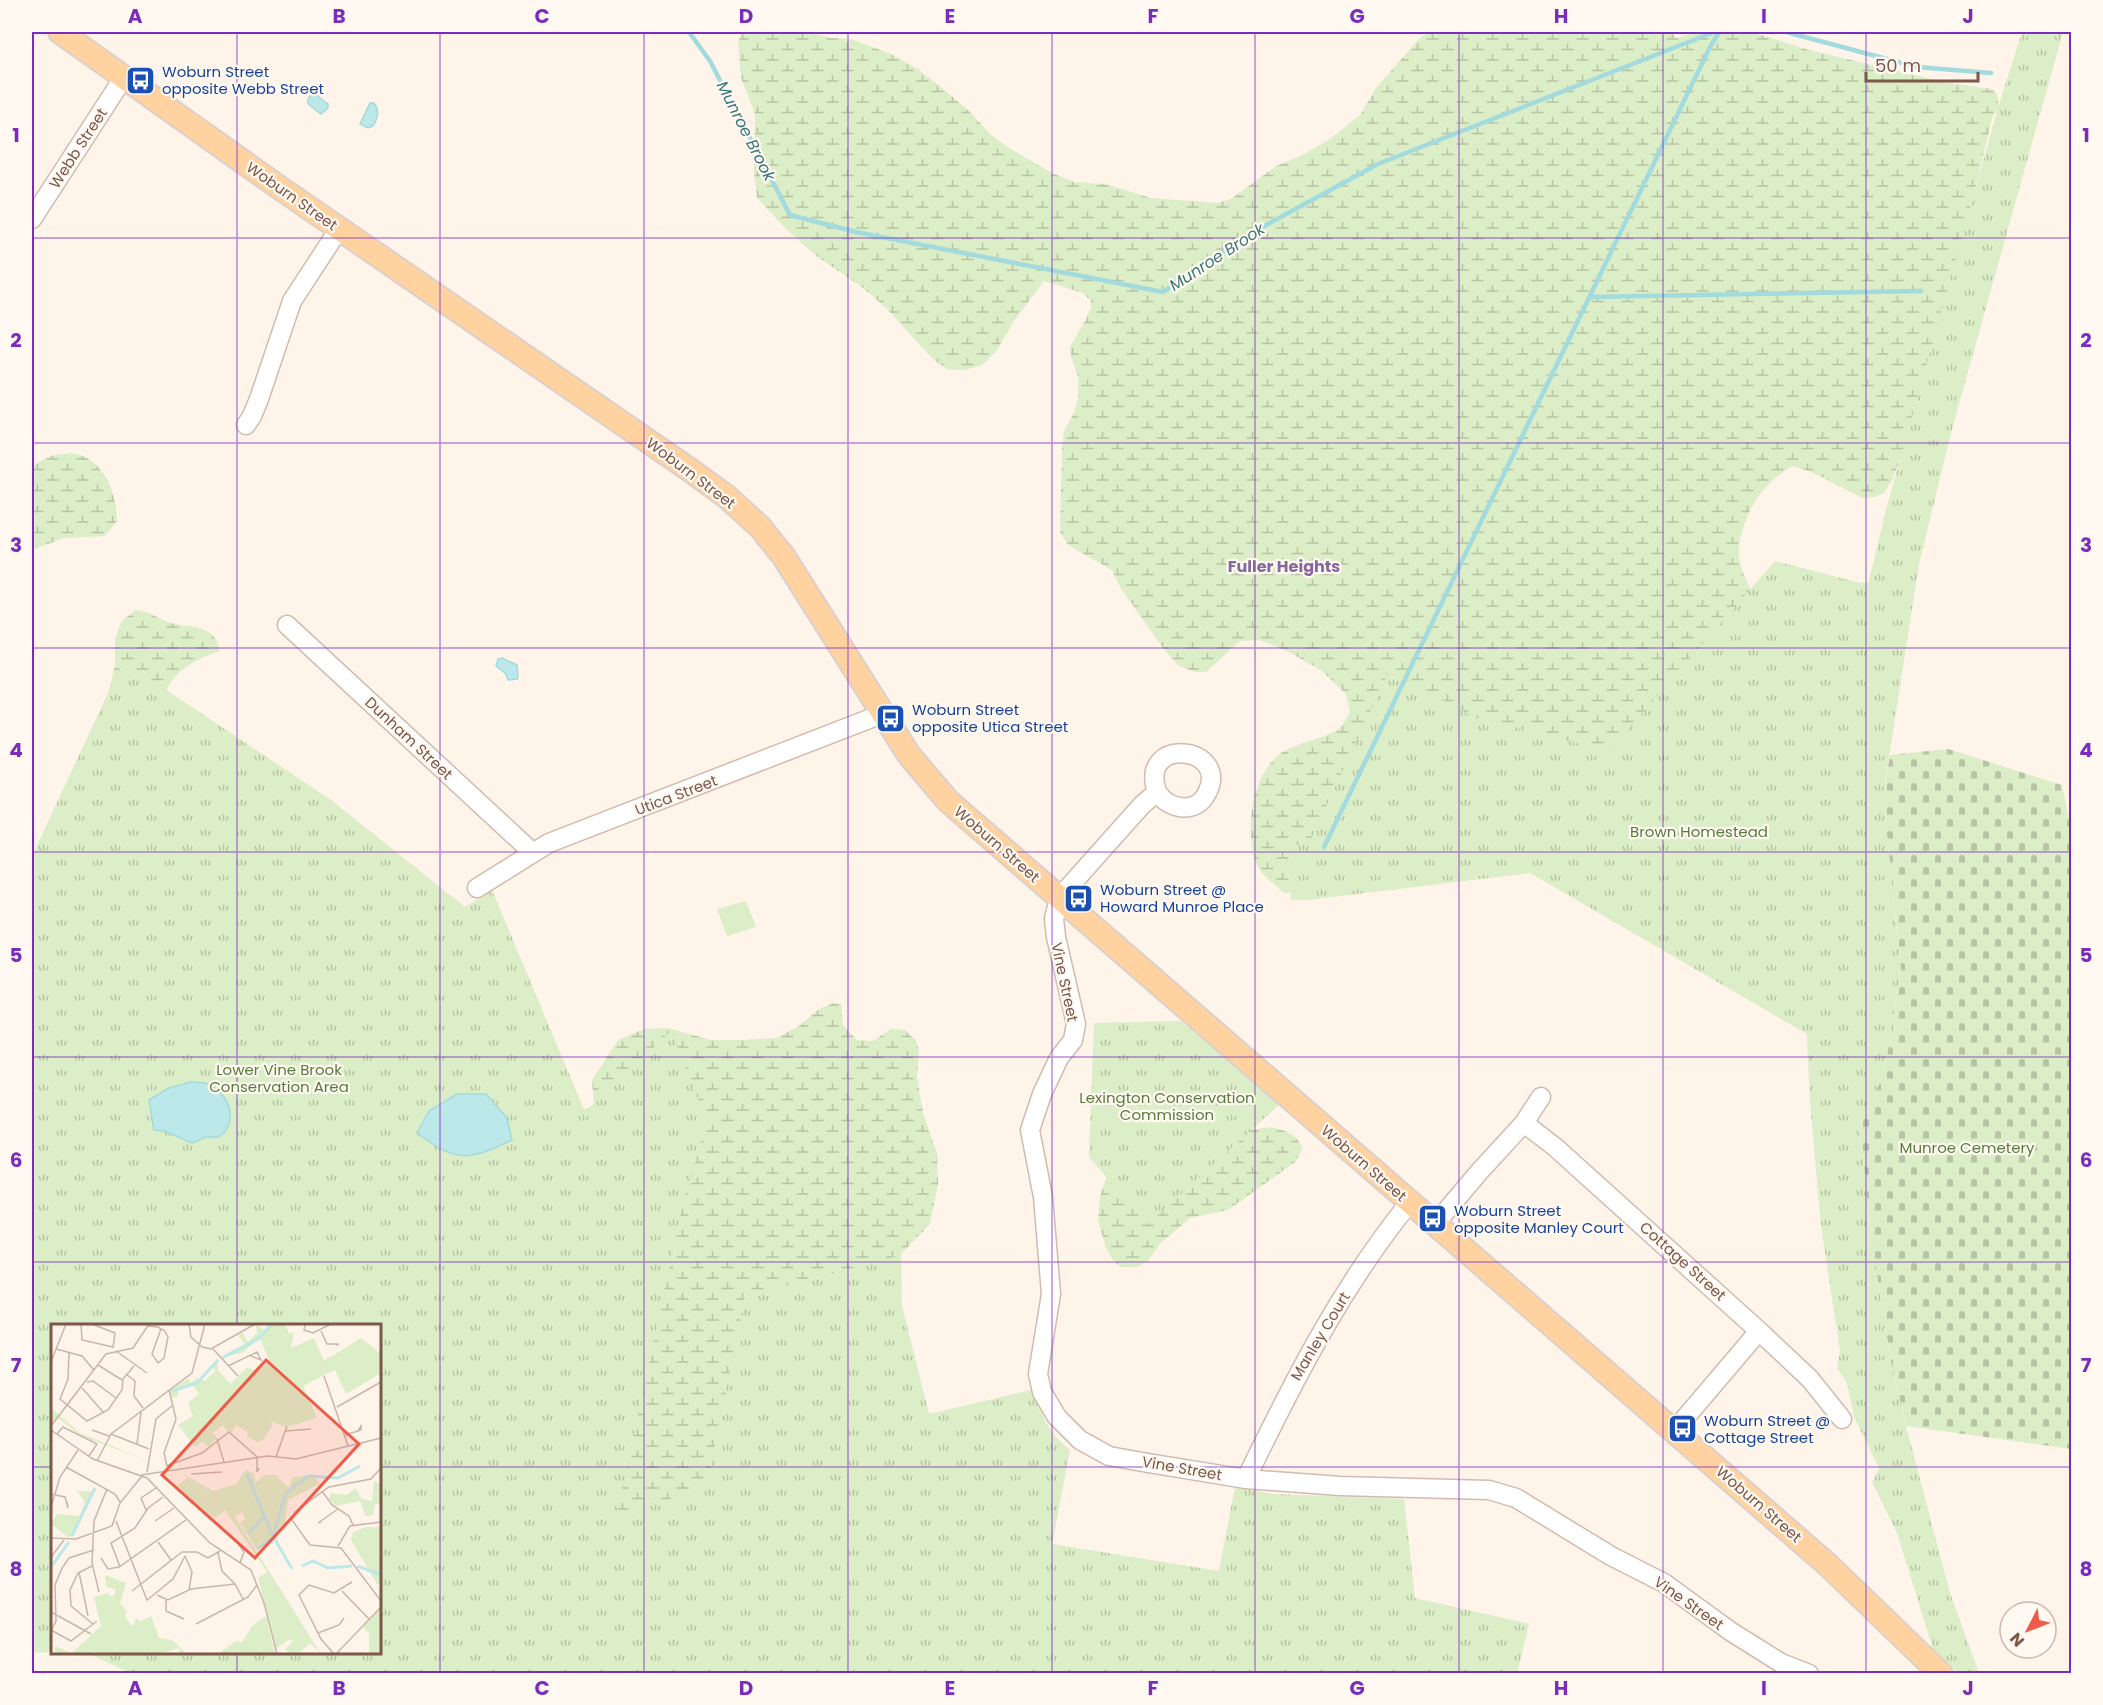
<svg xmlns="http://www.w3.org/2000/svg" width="2103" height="1705" viewBox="0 0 2103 1705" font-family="Poppins,sans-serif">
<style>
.wetland{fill:url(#wetland-marsh)}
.cemetery{fill:url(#cemetery-stones)}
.park{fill:url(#park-tufts)}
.garden{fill:#dbeec7}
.water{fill:#bce8ea;stroke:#a2dadd;stroke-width:1.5}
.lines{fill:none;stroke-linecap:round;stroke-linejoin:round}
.stream{stroke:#a2dadd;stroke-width:4.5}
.minor-casing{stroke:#d2baae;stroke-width:21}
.major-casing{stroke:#dad0cc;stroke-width:26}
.minor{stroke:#fff;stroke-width:18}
.major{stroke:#ffd2a0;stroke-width:22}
.grid{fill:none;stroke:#7b2cbf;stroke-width:1.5;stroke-opacity:0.55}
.labels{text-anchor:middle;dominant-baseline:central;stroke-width:4.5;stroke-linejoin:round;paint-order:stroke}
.transit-label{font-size:15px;fill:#164399;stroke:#fff9f2;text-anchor:start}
.street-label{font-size:15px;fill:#7c574a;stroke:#fff9f2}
.park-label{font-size:15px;fill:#587c3e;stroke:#fff9f2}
.water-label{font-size:16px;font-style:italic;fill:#39767a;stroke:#fff9f2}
.neighbourhood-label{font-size:16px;font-weight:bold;fill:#86679f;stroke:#fff9f2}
.inset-river{fill:none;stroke:#bce8ea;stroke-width:3}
.inset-road{fill:none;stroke:#cab5aa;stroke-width:1.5}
.view{fill:#ef5b48;fill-opacity:0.15;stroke:#ef5b48;stroke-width:3}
.inset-edge{fill:none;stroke:#7c574a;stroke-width:3}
.neatline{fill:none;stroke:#7b2cbf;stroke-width:2}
.grid-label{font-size:20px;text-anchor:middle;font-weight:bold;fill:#7b2cbf}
</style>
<defs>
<pattern id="wetland-marsh" width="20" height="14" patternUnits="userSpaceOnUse" patternTransform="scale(1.5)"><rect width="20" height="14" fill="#dbeec7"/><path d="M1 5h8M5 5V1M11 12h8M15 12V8" fill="none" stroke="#b7c4a4"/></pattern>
<pattern id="cemetery-stones" width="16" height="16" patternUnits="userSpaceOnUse" patternTransform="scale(1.5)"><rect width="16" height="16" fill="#dbeec7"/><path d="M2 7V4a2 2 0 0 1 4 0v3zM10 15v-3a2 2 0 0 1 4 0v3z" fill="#b7c4a4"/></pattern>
<pattern id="park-tufts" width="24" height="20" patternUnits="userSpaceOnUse" patternTransform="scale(1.5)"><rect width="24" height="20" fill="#dbeec7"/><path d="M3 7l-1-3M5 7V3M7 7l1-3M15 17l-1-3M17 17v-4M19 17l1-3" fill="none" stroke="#b7c4a4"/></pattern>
</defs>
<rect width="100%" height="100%" fill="#fef4ea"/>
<!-- wetland -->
<path class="wetland" d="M 742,32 L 809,32 L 831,38 L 851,39 L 891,54 L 918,69 L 947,92 L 970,112 L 991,135 L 1009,148 L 1052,173 L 1074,182 L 1105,184 L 1151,198 L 1217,203 L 1231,199 L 1276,166 L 1301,156 L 1330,139 L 1360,115 L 1376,88 L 1419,39 L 1429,32 L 1670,32 L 1677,38 L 1695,32 L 1752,32 L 1809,50 L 1944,82 L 1992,89 L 1997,94 L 1999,107 L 1993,115 L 1925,396 L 1892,480 L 1884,493 L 1875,497 L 1862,498 L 1814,473 L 1793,466 C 1764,481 1742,514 1739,548 C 1737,564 1747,582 1754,596 L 1868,582 L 1874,593 L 1671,728 L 1306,891 L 1284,893 C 1277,887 1261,874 1258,867 C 1243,833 1251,775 1281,753 C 1296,743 1327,738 1340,728 C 1344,724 1347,716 1350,712 L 1346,694 L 1322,671 L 1289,652 L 1260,640 L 1240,641 L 1206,672 L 1196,672 L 1179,666 L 1163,648 L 1120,587 L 1112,570 L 1068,545 L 1060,532 L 1062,448 L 1064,431 L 1074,413 L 1078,398 L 1078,377 L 1071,356 L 1070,347 L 1085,321 L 1091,307 L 1091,301 L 1083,293 L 1044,281 L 1016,318 L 996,351 L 982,365 L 965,370 L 947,369 L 934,360 L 886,308 L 862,287 L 819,258 L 786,229 L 757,198 L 754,171 L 755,114 L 741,78 L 738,42 Z
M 72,453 C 103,457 117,493 117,521 L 105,536 L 64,538 L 32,550 L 32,466 L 50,456 Z
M 135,610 C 151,611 157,619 171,623 C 190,628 216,624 220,651 C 193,660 172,671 163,699 L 107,700 L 115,665 L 115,640 L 121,622 Z
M 834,1003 L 841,1004 L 843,1025 L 857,1040 L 873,1041 L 891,1029 L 905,1030 L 917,1042 L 919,1054 L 917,1076 L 923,1113 L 937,1153 L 938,1184 L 930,1224 L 869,1287 L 796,1454 L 380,1652 L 380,1326 L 575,1114 L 594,1105 L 592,1080 L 618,1040 L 644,1029 L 668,1028 L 711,1040 L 742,1040 L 777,1038 L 799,1026 L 819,1009 Z
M 1272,1127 C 1288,1132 1296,1133 1303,1149 L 1295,1162 L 1228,1210 L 1190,1218 L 1160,1244 L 1147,1262 L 1137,1267 L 1121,1267 L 1113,1260 L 1106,1248 L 1098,1220 L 1100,1197 L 1111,1163 L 1242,1131 Z"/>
<!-- cemetery -->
<path class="cemetery" d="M 1948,749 L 2062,785 L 2072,833 L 2071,1449 L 1906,1426 L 1891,1362 L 1872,1244 L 1860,1128 L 1884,1073 L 1901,971 L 1883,796 L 1890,755 Z"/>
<!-- park -->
<path class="park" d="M 2022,32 L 2063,32 L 1952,429 L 1919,564 L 1883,796 L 1901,971 L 1884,1073 L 1860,1128 L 1872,1244 L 1891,1362 L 1906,1426 L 1950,1593 L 1979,1673 L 1959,1674 L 1933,1649 L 1897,1533 L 1872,1482 L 1879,1468 L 1854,1417 L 1847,1383 L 1837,1368 L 1840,1351 L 1821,1226 L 1810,1103 L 1807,1034 L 1530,873 L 1308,900 L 1291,900 L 1291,845 L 1308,845 L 1389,671 L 1476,718 L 1609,751 L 1775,561 L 1868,585 L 1886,510 L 1997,111 Z
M 123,661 L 331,800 L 465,907 L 492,890 L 585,1112 L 671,1031 L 707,1121 L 681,1212 L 617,1513 L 706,1489 L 745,1297 L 901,1255 L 902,1306 L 929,1414 L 1035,1389 C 1040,1415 1050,1434 1070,1450 L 1052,1544 L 1219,1571 L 1235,1487 L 1273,1494 L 1404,1499 L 1415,1598 L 1529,1624 L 1517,1674 L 129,1673 L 88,1653 L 380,1652 L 380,1326 L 52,1326 L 52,1652 L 32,1653 L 32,856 Z
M 1181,1021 L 1280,1104 L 1148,1224 L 1089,1157 L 1094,1023 Z"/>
<!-- garden -->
<path class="garden" d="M 746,901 L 756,927 L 727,936 L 717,909 Z"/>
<!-- water -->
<path class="water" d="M 315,94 L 328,104 L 328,108 L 321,114 L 308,104 L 308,99 L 311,95 Z
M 370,103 L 374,103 C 380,111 378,118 373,126 L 368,128 L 360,124 Z
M 502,658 L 517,665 L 518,676 L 517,679 L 508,680 L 505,673 L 496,666 L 498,659 Z
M 191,1082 C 197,1083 205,1082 210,1085 C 230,1096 239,1122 219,1137 L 206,1137 L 192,1143 L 165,1131 L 154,1130 L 149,1100 L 169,1088 Z
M 457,1094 L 486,1094 L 507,1118 L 512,1140 C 467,1161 458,1163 417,1133 L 429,1111 Z"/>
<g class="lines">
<!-- stream -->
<path class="stream" d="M 689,32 L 710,61 L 790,215 L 856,232 L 1163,292 L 1246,236 L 1378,164 L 1714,32
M 1786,32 L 1917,67 L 1991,73
M 1589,297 L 1921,291
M 1324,847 L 1710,47 L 1719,32"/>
<defs>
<path id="minor" d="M 32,219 L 124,77
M 246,425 L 252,416 L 259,399 L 292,301 L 339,229
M 287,625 L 532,852
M 1157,792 C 1138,735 1231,746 1207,793 C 1196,815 1169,810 1157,792 L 1142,805 L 1059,898 L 1054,919 L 1056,937 L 1076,1024 L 1073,1040 L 1059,1058 L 1042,1094 L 1030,1130 L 1043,1197 L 1051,1294 L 1038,1374 L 1042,1392 L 1057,1417 L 1080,1440 L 1109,1456 L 1148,1463 L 1246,1479 L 1340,1486 L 1489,1490 L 1516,1498 L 1611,1556 L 1664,1583 L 1730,1631 L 1781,1663 L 1809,1674
M 477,888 L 549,843 L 882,714
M 1524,1123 L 1555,1147 L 1759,1331 L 1810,1379 L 1842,1419
M 1435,1224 L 1480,1171 L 1524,1123 L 1541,1097
M 1674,1431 L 1759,1331
M 1246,1479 C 1293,1382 1341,1287 1410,1202"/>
<path id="major" d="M 60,32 L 280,188 L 690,470 L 727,497 L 760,527 L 784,557 L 909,755 L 948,801 L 1828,1565 L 1941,1674"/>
</defs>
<!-- minor casing -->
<use href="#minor" class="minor-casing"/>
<!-- major casing -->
<use href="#major" class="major-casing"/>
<!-- minor -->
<use href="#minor" class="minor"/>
<!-- major -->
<use href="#major" class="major"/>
</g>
<!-- grid -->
<path class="grid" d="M 237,32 L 237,1326M 440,32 L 440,1674M 644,32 L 644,1674M 848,32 L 848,1674M 1052,32 L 1052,1674M 1255,32 L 1255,1674M 1459,32 L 1459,1674M 1663,32 L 1663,1674M 1866,32 L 1866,1674M 32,238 L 2072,238M 32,443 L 2072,443M 32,648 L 2072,648M 32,852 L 2072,852M 32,1057 L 2072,1057M 32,1262 L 2072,1262M 32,1467 L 52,1467M 380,1467 L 2072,1467M 237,1652 L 237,1674"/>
<!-- icons -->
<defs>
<symbol id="bus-square" viewBox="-11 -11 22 22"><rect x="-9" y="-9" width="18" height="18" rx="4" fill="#1a4fb4" stroke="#fff9f2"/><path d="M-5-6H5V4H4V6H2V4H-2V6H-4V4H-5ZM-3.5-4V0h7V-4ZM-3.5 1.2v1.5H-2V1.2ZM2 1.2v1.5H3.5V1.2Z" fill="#fff"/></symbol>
</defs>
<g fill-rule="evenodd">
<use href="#bus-square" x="124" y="64" width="33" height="33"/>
<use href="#bus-square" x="874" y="702" width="33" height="33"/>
<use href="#bus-square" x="1062" y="882" width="33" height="33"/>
<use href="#bus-square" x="1416" y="1202" width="33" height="33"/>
<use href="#bus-square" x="1666" y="1412" width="33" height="33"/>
</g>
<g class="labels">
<!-- transit labels -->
<g class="transit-label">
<text x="162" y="71">Woburn Street<tspan x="162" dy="17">opposite Webb Street</tspan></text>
<text x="912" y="709">Woburn Street<tspan x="912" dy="17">opposite Utica Street</tspan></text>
<text x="1100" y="889">Woburn Street @<tspan x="1100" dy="17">Howard Munroe Place</tspan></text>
<text x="1454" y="1210">Woburn Street<tspan x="1454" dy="17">opposite Manley Court</tspan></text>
<text x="1704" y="1420">Woburn Street @<tspan x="1704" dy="17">Cottage Street</tspan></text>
</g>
<!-- street labels -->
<g class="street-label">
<text transform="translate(78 148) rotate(-57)">Webb Street</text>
<text transform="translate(292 196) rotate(35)">Woburn Street</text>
<text transform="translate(691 473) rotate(37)">Woburn Street</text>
<text transform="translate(409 738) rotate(43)">Dunham Street</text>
<text transform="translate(676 795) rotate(-21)">Utica Street</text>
<text transform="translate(997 844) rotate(41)">Woburn Street</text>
<text transform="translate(1065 982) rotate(78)">Vine Street</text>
<text transform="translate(1364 1163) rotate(41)">Woburn Street</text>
<text transform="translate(1683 1261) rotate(42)">Cottage Street</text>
<text transform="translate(1320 1336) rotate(-59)">Manley Court</text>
<text transform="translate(1182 1468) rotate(10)">Vine Street</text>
<text transform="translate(1759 1504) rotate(41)">Woburn Street</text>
<text transform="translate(1689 1603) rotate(35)">Vine Street</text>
</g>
<!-- park labels -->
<g class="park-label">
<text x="1699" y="831">Brown Homestead</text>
<text x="279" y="1069">Lower Vine Brook<tspan x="279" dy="17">Conservation Area</tspan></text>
<text x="1167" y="1097">Lexington Conservation<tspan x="1167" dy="17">Commission</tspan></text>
<text x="1967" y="1147">Munroe Cemetery</text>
</g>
<!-- water labels -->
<g class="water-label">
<text transform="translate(746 131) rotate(63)">Munroe Brook</text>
<text transform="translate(1217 257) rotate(-33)">Munroe Brook</text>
</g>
<!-- neighbourhood labels -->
<g class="neighbourhood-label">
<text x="1284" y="566">Fuller Heights</text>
</g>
</g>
<!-- overview -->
<g transform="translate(51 1324)">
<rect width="330" height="330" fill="#fef4ea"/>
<path d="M 310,14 L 330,30 L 330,49 L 295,70 L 284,46 L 278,48 L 273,37 Z" fill="#dbeec7"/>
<path d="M 165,46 L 175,69 L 195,46 L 210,48 L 221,102 L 212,116 L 206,118 L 197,113 L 195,104 L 156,56 ZM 196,146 L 203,150 L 204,159 L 213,151 L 225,151 L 238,164 L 242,153 L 260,151 L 270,159 L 237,176 L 233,205 L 205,224 L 189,199 L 194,195 L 192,188 L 183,193 L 185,171 ZM 323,157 L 330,161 L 330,180 L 324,180 L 322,191 L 314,192 L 309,177 L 285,182 L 278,175 L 280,169 L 295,171 L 305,164 L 310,174 L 321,177 ZM 315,203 L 330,203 L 330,260 L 326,260 L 300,216 L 302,208 ZM 54,251 L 75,259 L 69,279 L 76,288 L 72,295 L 82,302 L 85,294 L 93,301 L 93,330 L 4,330 L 4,322 L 21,329 L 50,302 L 43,273 L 57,269 L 61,273 L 65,269 L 64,265 L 55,263 Z" fill="#dbeec7"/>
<path d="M 136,154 L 155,166 L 174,186 L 171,189 L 163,194 L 139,176 L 126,162 Z" fill="#dbeec7"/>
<path d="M 221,0 L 234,0 L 238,9 L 243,9 L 240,24 L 263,14 L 273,37 L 279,32 L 285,45 L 252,62 L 266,94 L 235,103 L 219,97 L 218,106 L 212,103 L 195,79 L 192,85 L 200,97 L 195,107 L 185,101 L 181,108 L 176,107 L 172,101 L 162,109 L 166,114 L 157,123 L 151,118 L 144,123 L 127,101 L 142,92 L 137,79 L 148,70 L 142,61 L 126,67 L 128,71 L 121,74 L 119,66 L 137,55 L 140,59 L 146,54 L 154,57 L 164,47 L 161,41 L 167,35 L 167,46 L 179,60 L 195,44 L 206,46 L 205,37 L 207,45 L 213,43 L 218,37 L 209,14 L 191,29 L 169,33 L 194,20 L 187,11 L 192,9 L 197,18 L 206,9 L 205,1 L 215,7 ZM 0,84 L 29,109 L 95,136 L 30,112 L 6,93 L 0,100 ZM 123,144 L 162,167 L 185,160 L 195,146 L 198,149 L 203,162 L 188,171 L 190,189 L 184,193 L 270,330 L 259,319 L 247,330 L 240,330 L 234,325 L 242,317 L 238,315 L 225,325 L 207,254 L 216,248 L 172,183 L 155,166 ZM 26,167 L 43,167 L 20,213 L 17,213 L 0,200 L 6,190 L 28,192 L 34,179 ZM 67,280 L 80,302 L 100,292 L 108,314 L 121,316 L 136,330 L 129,330 L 128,324 L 109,330 L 20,330 L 66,289 L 61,282 ZM 330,284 L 330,330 L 318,330 L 318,309 L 312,303 ZM 215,292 L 224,330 L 167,330 L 185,317 L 191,318 L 201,302 Z" fill="#dbeec7"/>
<path class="inset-river" d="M 171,34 L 207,15 L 221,0M 121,67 L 146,59 L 167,36M 196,150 L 221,211M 197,210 L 213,193M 21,212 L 44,164M 206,225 L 222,213M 251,242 L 262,237 L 277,244 L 301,242M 306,242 L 330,251M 0,243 L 18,218M 241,245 L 222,212 L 235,169 L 257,152 L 287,154 L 309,142"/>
<path class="inset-road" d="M 30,0 L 31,16 L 62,23M 41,0 L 64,9 L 62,24M 138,0 L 140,13 L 151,23 L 160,25 L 204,0M 254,0 L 253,6 L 262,9 L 280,0M 97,2 L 107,3 L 110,5 L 113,6 L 117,13 L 113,34 L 107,39 L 101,30 L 110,5M 270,7 L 276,20 L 288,20 L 285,21M 5,25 L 31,32 L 43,46M 162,25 L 187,52M 65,27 L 96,49M 18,29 L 17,55 L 9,75 L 36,97 L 57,86 L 71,66 L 72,55 L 83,42M 0,38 L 15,0M 47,41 L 71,56M 177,42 L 206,28 L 210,36 L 200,32M 75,50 L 84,57 L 83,72 L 92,84M 273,52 L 297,122M 36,58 L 42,57 L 65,74M 31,64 L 53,89M 286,83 L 330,58M 0,102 L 55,30 L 82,24 L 98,0M 0,106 L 42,135 L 96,154 L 159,219 L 200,246 L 213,279 L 226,330M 41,106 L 58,112M 235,107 L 260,105M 6,110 L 12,103 L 46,120 L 38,132M 60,110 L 98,125M 294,111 L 307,107 L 309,106 L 310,106 L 310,102 L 307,107M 166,115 L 173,138M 86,120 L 90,88M 225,133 L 236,102M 46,137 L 60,110 L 141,49 L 154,0M 115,142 L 151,129 L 178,108 L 206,133 L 206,148 L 208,144M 116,142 L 113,129 L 125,95 L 118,66M 15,143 L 64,170 L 69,178M 330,144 L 320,155 L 278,163 L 244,188 L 241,196 L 259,221 L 290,224 L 330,277M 96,148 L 105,95 L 122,81M 140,150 L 171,148M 90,151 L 217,132 L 245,135 L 330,114M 271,167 L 281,181 L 298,192 L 302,201M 0,170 L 14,173 L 17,184 L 16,178M 0,183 L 9,153 L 27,126M 95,186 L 90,174 L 105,164M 65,197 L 96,276 L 122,255 L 134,232M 104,197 L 123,184M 270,198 L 267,199 L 287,185M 0,214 L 25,215 L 61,202 L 69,179 L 91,152M 107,218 L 120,236M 188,221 L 193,228 L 189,239M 287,222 L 299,202 L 330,198M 167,229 L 171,247 L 184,260M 134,232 L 141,248 L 138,266M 0,233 L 13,216M 50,234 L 57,245 L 68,243 L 135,196M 41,242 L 27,249 L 19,266 L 20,282 L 42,300M 69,243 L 60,219 L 84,204 L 97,184 L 112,173M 28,248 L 37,292M 81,267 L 131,228 L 146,228 L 157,234 L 169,227M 291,267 L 318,295M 48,268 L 41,239 L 43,197 L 56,165M 106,271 L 117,276 L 140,265 L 184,260 L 192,275M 115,276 L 115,287 L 133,295M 0,288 L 40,310M 145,300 L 197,273 L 206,261M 0,306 L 20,317 L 46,297M 0,307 L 5,297 L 4,261 L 11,244 L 18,234 L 43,226M 267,309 L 288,301 L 293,294M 283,330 L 270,315 L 248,271 L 258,261 L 283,269 L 301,258M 285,330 L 330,283"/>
<path class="view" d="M 215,36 L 308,120 L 204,234 L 111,151 Z"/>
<rect width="330" height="330" class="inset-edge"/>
</g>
<!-- border -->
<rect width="2103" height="1705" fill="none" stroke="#fff9f2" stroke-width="66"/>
<!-- north arrow -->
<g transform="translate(2028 1630) rotate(228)"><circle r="28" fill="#fff9f2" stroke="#cbb8af" stroke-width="1.5"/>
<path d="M0-4.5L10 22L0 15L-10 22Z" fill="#ef5b48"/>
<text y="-9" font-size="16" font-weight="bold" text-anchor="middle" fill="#7c574a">N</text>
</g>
<!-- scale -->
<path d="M1866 72v9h112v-9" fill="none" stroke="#7c574a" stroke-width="3"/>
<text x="1875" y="72" font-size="18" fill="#7c574a" stroke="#fff9f2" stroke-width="4.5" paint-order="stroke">50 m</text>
<rect x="33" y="33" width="2037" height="1639" class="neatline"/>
<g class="grid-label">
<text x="135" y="23">A</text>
<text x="339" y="23">B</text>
<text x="542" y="23">C</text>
<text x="746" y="23">D</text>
<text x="950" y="23">E</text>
<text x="1153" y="23">F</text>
<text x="1357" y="23">G</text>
<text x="1561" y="23">H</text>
<text x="1764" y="23">I</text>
<text x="1968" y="23">J</text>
<text x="16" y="142">1</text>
<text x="2086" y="142">1</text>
<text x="16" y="347">2</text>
<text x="2086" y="347">2</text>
<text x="16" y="552">3</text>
<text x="2086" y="552">3</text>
<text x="16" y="757">4</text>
<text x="2086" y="757">4</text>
<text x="16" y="962">5</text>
<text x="2086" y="962">5</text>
<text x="16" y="1167">6</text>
<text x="2086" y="1167">6</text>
<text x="16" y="1372">7</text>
<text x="2086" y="1372">7</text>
<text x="16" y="1576">8</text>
<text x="2086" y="1576">8</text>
<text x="135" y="1695">A</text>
<text x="339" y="1695">B</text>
<text x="542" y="1695">C</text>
<text x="746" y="1695">D</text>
<text x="950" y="1695">E</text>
<text x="1153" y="1695">F</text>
<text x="1357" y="1695">G</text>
<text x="1561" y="1695">H</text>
<text x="1764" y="1695">I</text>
<text x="1968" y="1695">J</text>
</g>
</svg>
